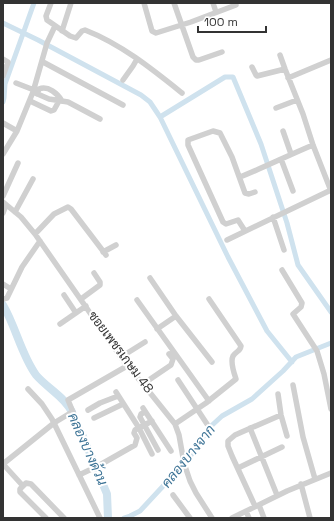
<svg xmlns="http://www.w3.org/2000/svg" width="334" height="521" viewBox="0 0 334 521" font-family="'Space Grotesk',Sarabun,sans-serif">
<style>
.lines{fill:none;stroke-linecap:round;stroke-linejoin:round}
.canal{stroke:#cfe2ee;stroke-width:5}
.river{stroke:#cfe2ee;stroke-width:8}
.minor{stroke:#d0d0d0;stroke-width:5.5}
.labels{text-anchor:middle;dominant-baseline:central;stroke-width:4;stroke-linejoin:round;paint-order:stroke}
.street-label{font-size:13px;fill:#333;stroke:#fff}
.water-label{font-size:14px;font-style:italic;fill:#3f7597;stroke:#fff}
</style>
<rect width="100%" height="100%" fill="#fff"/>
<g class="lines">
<!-- canal -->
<path class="canal" d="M 3,23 L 38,40 L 141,95 L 150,102 L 160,117 L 228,257 L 267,331 L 292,362
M 3,102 L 4,98 L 5,84 L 34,3
M 160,117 L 225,77 L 233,77 L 261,144 L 287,223 L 298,265 L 331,312
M 124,518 L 130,516 L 140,511 L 165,484 L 177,474 L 187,461 L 209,428 L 222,416 L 252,399 L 283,371 L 296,357 L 331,343"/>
<!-- river -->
<path class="river" d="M 3,305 C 16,327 21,354 36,375 C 47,388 65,397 72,412
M 81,432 L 107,494 L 108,518"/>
<!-- minor -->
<path class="minor" d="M 51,3 L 46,16 L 47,20 L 70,36 L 76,38 L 82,31 L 85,30 C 121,44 152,69 182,93
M 144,3 L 152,31 L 156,33 L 191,22 L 236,5
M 174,3 L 193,57 L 196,60 L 199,60 L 222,52
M 213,3 L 216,12
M 62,31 L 71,3
M 280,55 L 285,69 L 303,114 L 313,145 L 331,191
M 3,59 L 8,62 L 3,76
M 43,62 L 123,105
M 252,67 L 256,75 L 257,76 L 285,69
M 288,78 L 331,60
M 123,80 L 133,66 L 137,59
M 16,83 L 34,90
M 33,92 L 49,99 L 68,102 L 100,119
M 37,94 L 39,89 C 48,85 58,94 62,101
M 30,101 L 51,111 L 54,110 L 59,101
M 276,108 L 297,100
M 3,123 L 17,131
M 283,131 L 291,154
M 3,154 L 17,131 L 33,92 L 47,43 L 55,26
M 281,159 L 293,191
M 240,177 C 265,167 289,155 313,145
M 3,196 L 18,163
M 3,202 L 21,217 L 35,234 L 127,366 L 143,384 L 175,424 L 179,435 L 184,463 L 190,481 L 196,493 L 212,518
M 15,212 L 33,179
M 3,213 L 6,205
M 273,217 L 284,250
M 245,231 L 238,220 L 226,224 L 223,222 L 188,145 L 188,140 L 213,131 L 220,133 L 232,157 L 245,193 L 249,194 L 255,192
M 35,234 L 54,214 L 68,207 L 71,209 L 106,255
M 227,240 L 331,190
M 103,252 L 116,245
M 282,270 L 302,303 L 301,307 L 293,314 L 317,351 L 324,374 L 331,409
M 150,278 L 176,316 L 212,362
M 3,284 L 11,289
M 64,295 L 76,313
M 3,299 L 7,298 L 22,267 L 40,241
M 81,299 L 100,285 L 100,282 L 94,273
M 137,300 L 209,401
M 60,324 L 86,306
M 157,329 L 176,316
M 121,357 L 145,342
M 178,380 L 207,424
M 143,384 L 171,365 L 173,359 L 169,354
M 293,385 L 303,437 L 315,479
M 28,389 L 42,404 L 52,419 L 100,518
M 116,392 L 139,428 L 152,454
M 278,394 L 281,415 L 287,436
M 143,408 L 171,451
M 88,410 L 100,403 L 118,396
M 145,412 L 141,414 L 140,417 L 158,450
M 94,418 L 123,404
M 175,424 L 206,403 L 236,379 C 234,373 230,362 233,356 C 236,351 240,352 241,346 L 209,299
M 250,428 L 277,495
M 84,439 L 68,400 L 127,366
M 3,464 L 54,423 L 72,412
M 3,464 L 23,486
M 238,468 L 282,447
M 79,475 L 98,466 L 135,445 L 137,438 L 134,433 L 135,430 L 152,421
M 301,484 L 310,518
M 173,495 L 190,518
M 259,505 L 264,518
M 255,506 L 232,456 L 228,446 L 228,441 L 235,435 L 281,415
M 246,511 L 249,518
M 46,518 L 20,492 L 20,489 L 26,483 L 31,484 L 64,518
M 232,518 L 287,491 L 331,473"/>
</g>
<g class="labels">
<!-- street labels -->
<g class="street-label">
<text transform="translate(121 352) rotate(53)">ซอยเพชรเกษม 48</text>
</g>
<!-- water labels -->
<g class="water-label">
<text transform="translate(88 449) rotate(66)">คลองบางด้วน</text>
<text transform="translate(188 456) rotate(-51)">คลองบางจาก</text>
</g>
</g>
<!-- border -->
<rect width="334" height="521" fill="none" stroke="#333333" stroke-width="8"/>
<!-- scale -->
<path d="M198 26v6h68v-6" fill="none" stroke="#333333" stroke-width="2"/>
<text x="204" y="26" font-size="12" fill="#333333" stroke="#ffffff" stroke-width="3" paint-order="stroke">100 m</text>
</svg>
